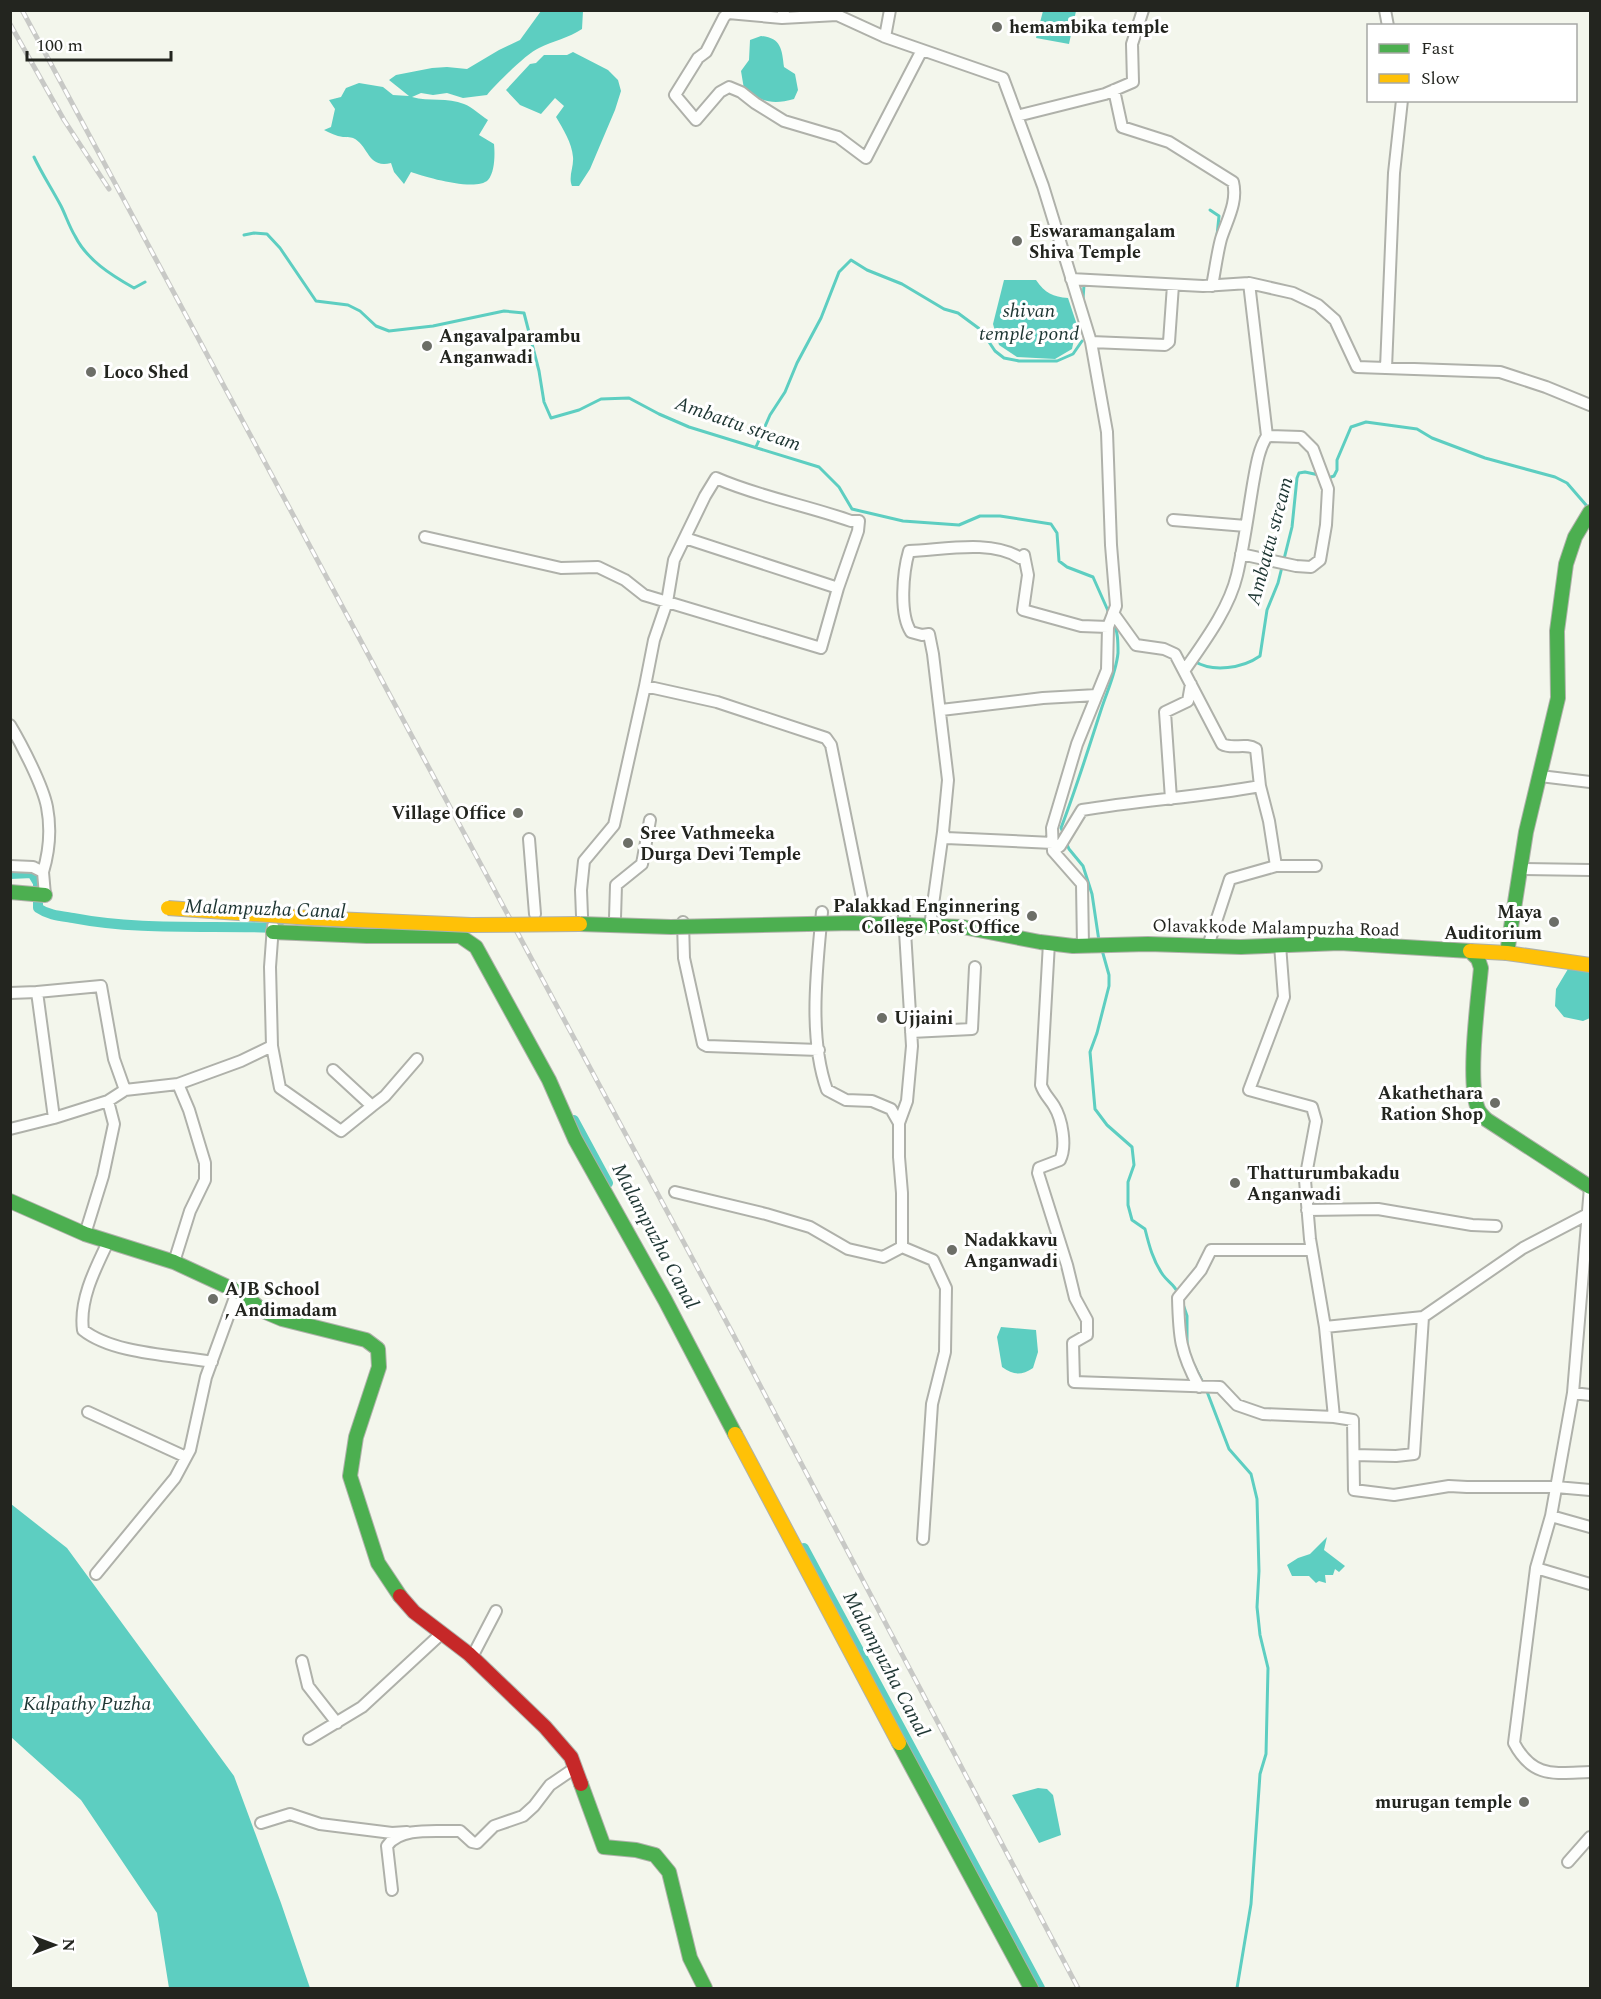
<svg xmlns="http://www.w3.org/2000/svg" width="1601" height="1999" viewBox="0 0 1601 1999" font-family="Spectral,serif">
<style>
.water{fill:#5dcec1}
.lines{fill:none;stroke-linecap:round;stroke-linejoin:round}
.stream{stroke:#5dcec1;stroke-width:3}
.canal{stroke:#5dcec1;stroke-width:10}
.street-casing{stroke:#afb1aa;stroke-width:14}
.fast-casing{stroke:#afb1aa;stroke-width:16}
.slow-casing{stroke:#afb1aa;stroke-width:16}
.jam-casing{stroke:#afb1aa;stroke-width:16}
.street{stroke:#fdfefc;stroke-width:10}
.fast{stroke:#4caf50;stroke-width:14}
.slow{stroke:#ffc107;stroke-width:14}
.jam{stroke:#c62828;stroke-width:14}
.rail-casing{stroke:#c8c9c6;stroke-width:5}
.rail{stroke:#fff;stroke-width:3;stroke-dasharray:9;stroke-linecap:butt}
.fast-bridge-casing{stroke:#afb1aa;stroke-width:16;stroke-linecap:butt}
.slow-bridge-casing{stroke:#afb1aa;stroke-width:16;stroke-linecap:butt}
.fast-bridge{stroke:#4caf50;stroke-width:14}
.slow-bridge{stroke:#ffc107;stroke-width:14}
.poi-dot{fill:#6c6e67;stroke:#fff;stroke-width:2}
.labels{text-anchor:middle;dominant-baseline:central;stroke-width:6;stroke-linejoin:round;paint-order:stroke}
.poi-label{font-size:18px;font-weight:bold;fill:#23251f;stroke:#fff;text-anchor:start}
.street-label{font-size:18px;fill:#23251f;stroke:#fff}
.water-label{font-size:20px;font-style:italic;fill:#1d3532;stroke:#fff}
</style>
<rect width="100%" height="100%" fill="#f3f6ec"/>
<!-- water -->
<path class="water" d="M 541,11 L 583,11 L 582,29 C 569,38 553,41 539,48 C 527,53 496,84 487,95 L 463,98 L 447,93 L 433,95 L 421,93 L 412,97 C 429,102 448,97 464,104 C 472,107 480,115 488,120 L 479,135 L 494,144 C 495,154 495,172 488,180 C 476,192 425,177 411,172 L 404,184 L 394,172 L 391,163 C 367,169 369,145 353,138 C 351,137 344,137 343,137 C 336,136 330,133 324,130 L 331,127 L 335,109 L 329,100 L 341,97 L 346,88 L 359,83 L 383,87 L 393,95 L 409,96 L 389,80 L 396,75 L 432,68 L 447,67 L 467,69 L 499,50 L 520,40 Z
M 1043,11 L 1076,11 L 1069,44 L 1036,38 Z
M 761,36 C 781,38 782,49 784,67 L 795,74 L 798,90 L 794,99 C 773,105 761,102 744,89 L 741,71 L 749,60 L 750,40 Z
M 573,52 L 608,70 L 618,80 L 621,91 L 615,110 L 590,169 L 579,186 L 572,186 C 568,177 574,167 573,157 C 572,143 563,129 556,117 L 564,106 L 555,98 L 541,114 L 520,105 L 506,90 L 530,64 L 536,63 L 544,55 L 567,55 Z
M 1004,280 L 1036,280 C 1045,293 1053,297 1068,298 L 1077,325 L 1072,349 L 1055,359 L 1017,357 L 999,345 L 993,324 Z
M 1568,969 L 1590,972 L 1590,1018 L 1583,1021 L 1564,1017 L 1555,1006 L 1556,989 Z
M 1001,1327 L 1036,1330 L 1038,1352 L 1033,1368 C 1021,1376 1013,1375 1002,1367 L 997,1337 Z
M 11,1504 L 67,1548 L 234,1776 L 281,1903 L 310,1988 L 169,1988 L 157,1913 L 81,1800 L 11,1737 Z
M 1327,1537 L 1324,1550 L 1345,1566 L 1339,1572 L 1335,1569 L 1333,1575 L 1325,1575 L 1326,1583 L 1319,1581 L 1316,1583 L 1309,1576 L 1292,1576 L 1287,1565 L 1298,1558 L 1310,1554 Z
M 1038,1788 L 1047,1789 L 1053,1795 L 1061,1835 L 1039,1843 L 1012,1795 Z"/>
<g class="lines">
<!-- stream -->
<path class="stream" d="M 34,157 C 42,174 52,189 61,206 C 66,216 69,226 75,236 C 87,260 111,275 134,288 L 145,282
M 1210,210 L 1219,216 L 1217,236
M 244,235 L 254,233 L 267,234 L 280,248 L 316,301 L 348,305 L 360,311 L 376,326 L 389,331 L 433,326 L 504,311 L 524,313 L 539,371 L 544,402 L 551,418 L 579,410 L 601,399 L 629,398 L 659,414 L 689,427 L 819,467 L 839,487 L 852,509 L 903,521 L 959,525 L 980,516 L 1000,516 L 1051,524 L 1057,533 L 1059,561 L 1067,567 L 1093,577 L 1109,613
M 1083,299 L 1084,285 L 1087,285
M 756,447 L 770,415 L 785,392 L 797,363 L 821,318 L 839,272 L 851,260 L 867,270 L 902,284 L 944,309 L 958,313 L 981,330 L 995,351 L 1004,358 L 1019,361 L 1057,361 L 1073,354 L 1082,341
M 1328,478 L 1334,476 L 1337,470 L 1337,460 L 1351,427 L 1366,422 L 1417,429 L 1432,438 L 1485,458 L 1555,477 L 1567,483 L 1586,505
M 1194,661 C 1213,673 1243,668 1260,656 L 1267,610 L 1278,583 L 1292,527 L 1297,478 L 1299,473 L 1305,472 L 1319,475
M 1064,835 L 1061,828 C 1076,789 1088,750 1101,710 C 1107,691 1116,673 1118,653 C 1118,642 1118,631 1113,622
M 1066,842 L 1069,849 L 1083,866 L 1092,894 L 1099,941
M 1102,950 L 1109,975 L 1109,986 L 1097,1033 L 1090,1052 L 1095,1109 L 1107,1125 L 1132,1147 L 1134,1165 L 1128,1182 L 1128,1205 L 1132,1220 L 1145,1229 C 1149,1245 1153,1261 1163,1275 C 1168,1282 1174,1284 1178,1293
M 1183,1304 L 1187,1316 L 1187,1345
M 1194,1365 L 1203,1383
M 1206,1389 L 1229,1449 L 1251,1474 L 1257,1499 L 1259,1571 L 1257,1607 L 1260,1635 L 1268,1668 L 1266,1754 L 1260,1774 L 1251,1904 L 1237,1988"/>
<!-- canal -->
<path class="canal" d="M 10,874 L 32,873 L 38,883 L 38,908 C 48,915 60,916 73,918 C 140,931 211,925 280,928
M 574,1120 L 608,1183
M 804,1548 L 1040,1988"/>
<defs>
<path id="street" d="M 784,10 L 782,18 L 728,13 L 724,17 L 706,52 L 698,58 L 675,95 L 696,120 L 720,92 L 729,87 L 741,92 L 755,103 L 784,121 L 838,137 L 866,158 L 922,50
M 890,10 L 885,37 L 1003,78 L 1043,186 L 1091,342 L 1107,432 L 1111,545 L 1116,606 L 1108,627 L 1107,670 L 1077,744 L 1052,828 L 1053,851 L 1082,884 L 1083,946
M 1385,10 L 1388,26
M 782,18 L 837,15 L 885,37
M 1114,90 L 1122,127 L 1169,142 L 1233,182 C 1238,202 1227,220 1221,239 C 1217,254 1215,271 1212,286
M 1017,116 L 1105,94 L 1133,82 L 1132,44 L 1143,10
M 1071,279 L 1203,286 L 1249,283 L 1293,293 L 1318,305 L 1335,320 L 1357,367 L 1500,372 L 1546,387 L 1590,405
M 1249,283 L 1267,436
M 1091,342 L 1165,345 L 1169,342 L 1173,285
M 1386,368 L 1394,173 L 1402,100
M 1173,520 L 1246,526
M 425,537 L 561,568 L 598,567 L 625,580 L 644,595 L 821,648 L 838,588 L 685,538
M 838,588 L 858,531 L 859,521 L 851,521 C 806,505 759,497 716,478 L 705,496 L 674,560 L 667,602 L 654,640 L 645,686 L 717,702 L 826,738 L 831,745 L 865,913
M 1113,613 L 1136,645 L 1164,649 L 1175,654 L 1222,744 C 1233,750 1245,742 1256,749 L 1260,786
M 1184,671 C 1204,642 1229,609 1237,575 C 1244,545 1248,514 1253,484 C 1256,468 1258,450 1267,436 L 1301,437 L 1313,449 L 1328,489 L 1326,525 L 1320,560 L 1311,567 L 1296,566 L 1241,554
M 941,710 L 1043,698 L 1097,695
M 10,725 C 22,745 43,786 47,807 C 51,828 49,852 43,872
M 1540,776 L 1590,782
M 1171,799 L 1165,712 L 1188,701 L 1191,684
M 529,839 L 535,914
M 1053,843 L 946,838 L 943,832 L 948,780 L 933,654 L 929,634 L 922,635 L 911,632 C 899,614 903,572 909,551 C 942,550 991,539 1020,558 L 1024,555 L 1028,575 L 1023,610 L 1081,626 L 1108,627
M 1053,851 L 1060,846 L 1082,810 C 1142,800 1201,797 1260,786 L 1269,821 L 1276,866 L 1230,879 L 1208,946
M 10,866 L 33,867 L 43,872 L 45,895
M 1276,866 L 1316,866
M 1520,869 L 1590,870
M 822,912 C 817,967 808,1037 827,1090 L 846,1100 L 872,1101 L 891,1109 L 899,1123
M 904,915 L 912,1046 L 907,1101 L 899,1123 L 899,1157 L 902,1193 L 902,1247 L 933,1260 L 946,1288 L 945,1352 L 932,1404 L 923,1539
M 582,916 L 581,890 L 584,861 L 614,825 L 645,686
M 615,918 L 616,885 L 642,864 L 650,820
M 931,919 L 943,832
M 683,922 L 684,958 L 703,1044 L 707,1046 L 819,1050
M 273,926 L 270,967 L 272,1046 L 280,1088 L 341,1131 L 372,1106 L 333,1070
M 1049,943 L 1041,1085 C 1044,1094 1049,1098 1054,1106 C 1062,1119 1067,1146 1060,1160 L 1039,1168 L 1038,1173 L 1067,1265 L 1075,1298 L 1087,1320 L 1087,1335 L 1073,1343 L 1074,1382 L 1220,1387 L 1237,1405 L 1263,1414 L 1334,1417
M 1280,945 L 1284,997 L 1249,1090 L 1312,1107 L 1316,1121 L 1305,1180 L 1310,1239 L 1325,1327 L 1423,1317 L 1523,1248 L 1588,1214
M 10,993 L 37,992
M 911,1032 L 972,1029 L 975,967
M 372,1106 L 385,1096 L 417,1059
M 54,1118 L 37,992 L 101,986 L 114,1059 L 125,1090
M 10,1129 L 54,1118 L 108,1101 L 125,1090 L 178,1084 L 241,1061 L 272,1046
M 1590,1187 L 1573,1393 L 1551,1516 L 1536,1568 L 1514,1743 C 1533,1779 1555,1773 1590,1772
M 675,1192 L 766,1214 L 810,1227 L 848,1249 L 883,1257 L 902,1247
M 1307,1210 L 1378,1209 L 1472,1225 L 1496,1226
M 85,1234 L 103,1176 L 114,1124 L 108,1101
M 108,1242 C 95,1269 79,1300 83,1330 C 113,1354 173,1355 212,1362
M 174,1262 L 190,1211 L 205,1180 L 205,1163 L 189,1110 L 178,1084
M 1325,1327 L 1334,1417 L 1353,1420 L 1354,1490 L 1394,1495 L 1449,1486 L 1467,1487 L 1556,1487 L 1590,1490
M 1199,1387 C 1180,1352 1179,1337 1178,1298 L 1201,1270 L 1211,1250 L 1311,1250
M 1573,1393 L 1590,1395
M 88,1412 L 186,1457
M 1354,1455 L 1396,1456 L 1414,1454 L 1423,1317
M 1551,1516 L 1590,1527
M 1536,1568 L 1590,1584
M 96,1574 L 175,1478 L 190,1450 L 206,1377 L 237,1292
M 472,1657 L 496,1611
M 302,1661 L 308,1686 L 337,1723
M 309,1739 L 362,1707 L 442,1633
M 261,1823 L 290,1814 L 320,1824 L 392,1833 L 407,1832
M 1568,1862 L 1590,1837
M 392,1890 L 387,1846 C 401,1826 437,1832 460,1831 L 472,1842 L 477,1843 L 494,1826 L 523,1816 L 534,1806 L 550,1785 L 575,1768"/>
<path id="fast" d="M 10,892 L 45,895
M 963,927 L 1040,942 L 1073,946 L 1148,944 L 1241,947 L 1340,943 L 1470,951 L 1478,959 L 1481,968 C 1478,1000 1467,1082 1478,1109 C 1480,1114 1484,1117 1487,1120 L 1590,1187
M 273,932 L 367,936 L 460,936 L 476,947 L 549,1080 L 575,1139 L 665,1300 L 735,1434
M 1507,953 L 1526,832 L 1558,698 L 1557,631 L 1566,564 L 1575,537 L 1590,512
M 10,1201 L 85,1234 L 174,1262 L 243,1294 L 263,1311 L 282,1319 L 366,1340 L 378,1349 L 379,1367 L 356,1437 L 350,1476 L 378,1563 L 400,1596
M 899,1743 L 1031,1988
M 581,1784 L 604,1847 L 636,1850 L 655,1855 L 669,1872 L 690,1958 L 705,1988"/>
<path id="slow" d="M 1470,951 L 1507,953 L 1590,965
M 735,1434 L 899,1743"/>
<path id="jam" d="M 400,1596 L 414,1612 L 469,1654 L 545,1727 L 571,1757 L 581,1784"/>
</defs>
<!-- street casing -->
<use href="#street" class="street-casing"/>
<!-- fast casing -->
<use href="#fast" class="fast-casing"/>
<!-- slow casing -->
<use href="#slow" class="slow-casing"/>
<!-- jam casing -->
<use href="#jam" class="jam-casing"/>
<!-- street -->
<use href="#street" class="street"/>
<!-- fast -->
<use href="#fast" class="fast"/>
<!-- slow -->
<use href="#slow" class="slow"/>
<!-- jam -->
<use href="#jam" class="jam"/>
<defs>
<path id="rail" d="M 22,10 L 734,1336 L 1078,1988
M 10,24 L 64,120 L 109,189"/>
</defs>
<!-- rail casing -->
<use href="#rail" class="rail-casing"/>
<!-- rail -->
<use href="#rail" class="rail"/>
<defs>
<path id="fast-bridge" d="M 580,924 L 671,927 L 853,923 L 963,927"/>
<path id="slow-bridge" d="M 168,908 L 311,918 L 471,925 L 580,924"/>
</defs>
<!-- fast-bridge casing -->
<use href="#fast-bridge" class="fast-bridge-casing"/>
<!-- slow-bridge casing -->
<use href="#slow-bridge" class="slow-bridge-casing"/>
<!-- fast-bridge -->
<use href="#fast-bridge" class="fast-bridge"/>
<!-- slow-bridge -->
<use href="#slow-bridge" class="slow-bridge"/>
</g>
<!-- markers -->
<g class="poi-dot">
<circle cx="997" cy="27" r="6"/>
<circle cx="1017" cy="241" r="6"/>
<circle cx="427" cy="346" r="6"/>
<circle cx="91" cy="372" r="6"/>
<circle cx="518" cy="813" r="6"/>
<circle cx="628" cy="843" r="6"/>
<circle cx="1032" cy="916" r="6"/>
<circle cx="1554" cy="922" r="6"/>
<circle cx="882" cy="1018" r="6"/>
<circle cx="1495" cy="1103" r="6"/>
<circle cx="1235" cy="1183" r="6"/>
<circle cx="952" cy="1250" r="6"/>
<circle cx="213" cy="1299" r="6"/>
<circle cx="1524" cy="1802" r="6"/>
</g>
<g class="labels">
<!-- poi labels -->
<g class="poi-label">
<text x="1009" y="27">hemambika temple</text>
<text x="1029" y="231">Eswaramangalam<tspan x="1029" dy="21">Shiva Temple</tspan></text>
<text x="439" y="336">Angavalparambu<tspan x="439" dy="21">Anganwadi</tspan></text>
<text x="103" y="372">Loco Shed</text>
<text x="506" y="813" text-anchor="end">Village Office</text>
<text x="640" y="833">Sree Vathmeeka<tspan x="640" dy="21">Durga Devi Temple</tspan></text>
<text x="1020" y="906" text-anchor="end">Palakkad Enginnering<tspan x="1020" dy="21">College Post Office</tspan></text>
<text x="1542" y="912" text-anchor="end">Maya<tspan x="1542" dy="21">Auditorium</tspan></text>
<text x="894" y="1018">Ujjaini</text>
<text x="1483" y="1093" text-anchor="end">Akathethara<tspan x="1483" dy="21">Ration Shop</tspan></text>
<text x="1247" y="1173">Thatturumbakadu<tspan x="1247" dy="21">Anganwadi</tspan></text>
<text x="964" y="1240">Nadakkavu<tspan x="964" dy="21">Anganwadi</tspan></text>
<text x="225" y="1289">AJB School<tspan x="225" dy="21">, Andimadam</tspan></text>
<text x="1512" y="1802" text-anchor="end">murugan temple</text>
</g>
<!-- street labels -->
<g class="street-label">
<text transform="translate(1276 928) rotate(1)">Olavakkode Malampuzha Road</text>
</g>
<!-- water labels -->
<g class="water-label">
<text x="1029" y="311">shivan<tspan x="1029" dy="23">temple pond</tspan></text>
<text transform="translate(738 424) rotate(19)">Ambattu stream</text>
<text transform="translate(1270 541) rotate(-75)">Ambattu stream</text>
<text transform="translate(265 909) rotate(2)">Malampuzha Canal</text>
<text transform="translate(655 1236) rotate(62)">Malampuzha Canal</text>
<text transform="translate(886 1664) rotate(62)">Malampuzha Canal</text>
<text x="87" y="1704">Kalpathy Puzha</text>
</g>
</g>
<!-- border -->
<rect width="1601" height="1999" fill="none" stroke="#23251f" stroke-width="24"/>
<!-- legend -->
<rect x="1367" y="24" width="210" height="78" fill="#ffffff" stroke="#a7a8a5" stroke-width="1.5"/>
<rect x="1379" y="44" width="30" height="9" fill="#4caf50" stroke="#a7a8a5" stroke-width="1.5"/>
<text x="1421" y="54" font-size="18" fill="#23251f">Fast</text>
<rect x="1379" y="74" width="30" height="9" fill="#ffc107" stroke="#a7a8a5" stroke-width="1.5"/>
<text x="1421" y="84" font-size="18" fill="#23251f">Slow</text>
<!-- north arrow -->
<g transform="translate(54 1945) rotate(90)" stroke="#ffffff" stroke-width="4.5" paint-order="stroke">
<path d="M0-4.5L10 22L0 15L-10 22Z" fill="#23251f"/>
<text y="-9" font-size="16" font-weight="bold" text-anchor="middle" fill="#23251f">N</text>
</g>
<!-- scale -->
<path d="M27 51v9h144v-9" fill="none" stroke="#23251f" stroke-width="3"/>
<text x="36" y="51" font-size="18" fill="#23251f" stroke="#ffffff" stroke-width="4.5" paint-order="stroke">100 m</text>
</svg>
